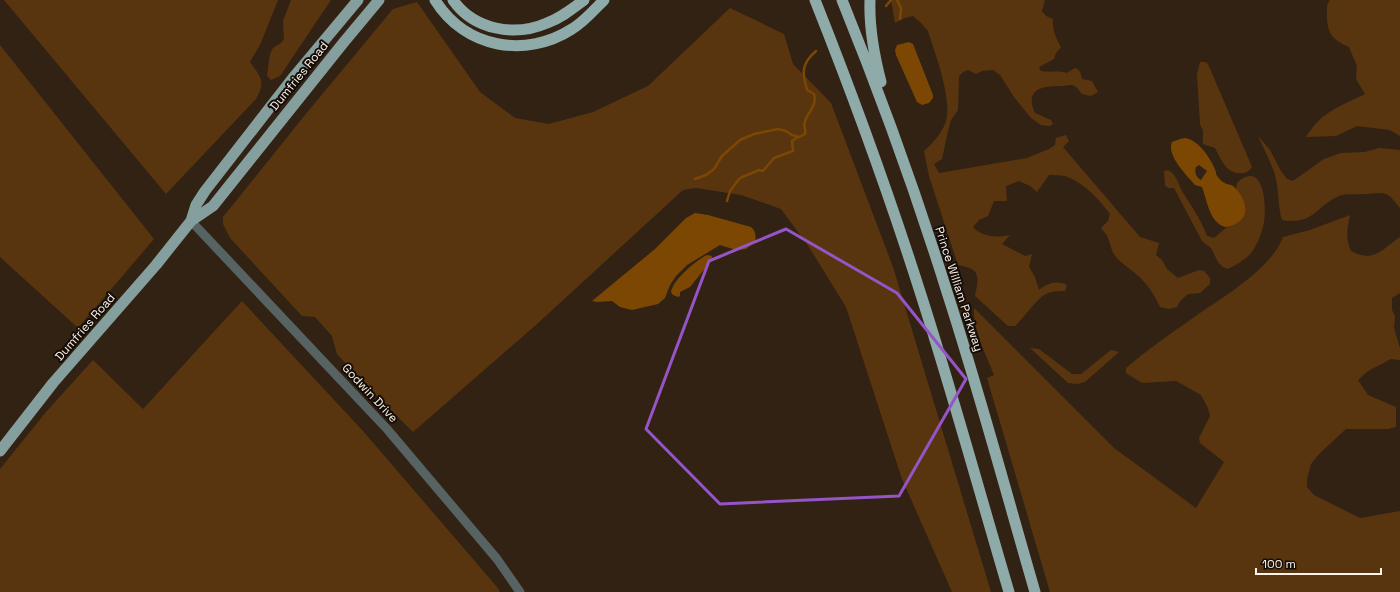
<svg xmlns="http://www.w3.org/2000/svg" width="1400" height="592" viewBox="0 0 1400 592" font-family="'Space Grotesk',sans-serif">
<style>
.green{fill:#59350f}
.water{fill:#7c4703;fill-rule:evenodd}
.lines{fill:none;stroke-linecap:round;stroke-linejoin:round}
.stream{stroke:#7c4703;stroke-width:2.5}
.tertiary{stroke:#566362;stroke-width:9}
.primary{stroke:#859f9e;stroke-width:11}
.trunk{stroke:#8eabaa;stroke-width:11}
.marked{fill:none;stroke:#9554c7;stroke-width:3;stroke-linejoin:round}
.labels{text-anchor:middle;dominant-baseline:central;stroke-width:4;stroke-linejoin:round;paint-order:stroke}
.street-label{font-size:12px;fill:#fdf3e9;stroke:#140d07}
</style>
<rect width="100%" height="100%" fill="#322214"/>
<!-- green -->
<path class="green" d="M 4,0 L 278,0 L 260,45 L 250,62 C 261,78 266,80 256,99 L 166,194 Z
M 291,0 L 331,0 L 280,76 L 271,80 L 267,76 C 269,66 268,56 273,48 L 281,43 L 284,39 L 283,21 Z
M 891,0 L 1045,0 L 1042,11 L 1046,16 L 1053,19 C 1052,30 1056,38 1061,47 L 1056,53 L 1054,59 L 1039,67 L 1041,71 C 1050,73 1058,70 1067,73 L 1075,68 C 1080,70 1081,73 1082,79 L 1092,81 L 1098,92 L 1091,96 L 1082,94 C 1080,92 1078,88 1076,87 C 1071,83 1066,86 1061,86 C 1042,86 1024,89 1035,113 L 1051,120 L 1053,124 L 1050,126 L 1041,125 L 1031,118 L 1014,97 L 1000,75 L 993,70 L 982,71 L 976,74 L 968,70 L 963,72 L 959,76 L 958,110 L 951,120 L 948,131 L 942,159 L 934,164 L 939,173 L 1027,158 L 1049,149 L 1055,145 L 1056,138 L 1066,135 L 1069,141 L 1063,147 L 1140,237 L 1159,243 L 1156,255 L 1162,260 L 1167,269 L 1178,278 L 1199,270 L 1204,271 L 1210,278 L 1210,284 L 1200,293 L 1188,294 L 1180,301 L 1177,307 L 1169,309 L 1160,307 C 1154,294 1147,283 1136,274 C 1130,268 1123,265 1117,258 C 1111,252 1111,245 1108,238 C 1107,234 1103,231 1101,228 L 1108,221 L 1110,214 C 1099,199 1083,182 1065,176 C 1060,175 1054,175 1049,175 L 1037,192 L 1030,186 L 1019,181 L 1006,186 L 1007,201 L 994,201 L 988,216 L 979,220 L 973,227 C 982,237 997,238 1010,235 L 1002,244 L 1025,256 L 1032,254 L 1029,267 L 1035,277 L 1039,290 C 1048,283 1056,280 1067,285 L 1065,291 C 1059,291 1052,291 1046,294 C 1038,297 1023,319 1015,326 L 1008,326 L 975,296 C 979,276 981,269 958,265 L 929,176 L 924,151 C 932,144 941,134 945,124 C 954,102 935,54 928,31 L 922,24 L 913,16 L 905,18 L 895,23 Z
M 1330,0 L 1400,0 L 1400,136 L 1390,130 L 1357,126 L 1336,136 L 1306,137 C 1322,111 1339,107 1365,94 L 1356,79 L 1357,66 L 1349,47 C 1333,40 1327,34 1327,15 C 1327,9 1326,5 1330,0 Z
M 417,2 L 480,92 L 515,118 L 549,124 L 593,112 L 648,86 L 730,8 L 784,34 L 793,64 L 831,103 L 893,267 L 991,592 L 952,592 L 902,479 L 846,307 L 809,247 L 781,209 L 741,195 L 696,188 L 683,190 L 537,324 L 413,432 L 362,381 L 337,354 L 332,336 L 315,317 L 302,316 L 230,238 L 223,224 L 223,217 L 305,115 L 393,9 Z
M 0,45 L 154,239 L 78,328 L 0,257 Z
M 1200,62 L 1205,62 L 1208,64 L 1252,167 C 1249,171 1247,173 1241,173 C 1226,174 1221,159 1215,148 L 1203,144 L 1203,131 L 1200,124 L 1197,74 Z
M 1258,136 L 1270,150 L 1281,171 L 1287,179 L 1293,181 L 1324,159 L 1341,153 L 1365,152 L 1379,148 L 1400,150 L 1400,208 C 1386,191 1388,192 1366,194 C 1358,195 1347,193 1339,196 C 1314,207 1315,225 1282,220 C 1278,207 1279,193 1276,179 C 1273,165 1264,150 1258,136 Z
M 1168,170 C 1176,174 1178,183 1182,191 C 1191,206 1201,219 1207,236 L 1214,238 L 1227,227 L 1233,225 L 1240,195 L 1236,190 L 1237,183 C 1263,159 1267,204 1264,222 C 1262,232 1258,244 1251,253 C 1245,260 1236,265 1228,269 L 1223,267 L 1218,262 L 1211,248 L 1202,241 L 1174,188 L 1168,188 L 1165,185 L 1164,171 Z
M 1350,215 C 1347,230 1345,237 1351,251 C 1374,263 1381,250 1400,237 L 1400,293 L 1392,298 L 1392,310 L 1395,316 L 1394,328 L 1400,348 L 1400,360 L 1391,359 L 1368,371 L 1358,380 L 1368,395 L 1396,407 L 1396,427 L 1388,429 L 1346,429 L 1319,454 L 1311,464 L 1307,479 L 1307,487 L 1314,495 L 1360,518 L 1400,511 L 1400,592 L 1050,592 L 987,378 L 994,375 C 986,354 973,331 974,308 L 1114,448 L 1196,508 L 1224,462 L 1200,443 L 1199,438 L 1210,416 L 1208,408 L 1201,395 L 1176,381 L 1142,383 L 1126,373 L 1126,368 C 1147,350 1170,334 1193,318 C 1221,298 1271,270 1283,237 L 1310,230 Z
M 242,301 L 363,431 L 497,587 L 500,592 L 0,592 L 0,469 L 46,412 L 93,360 L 143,409 Z
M 1030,348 L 1039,349 L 1072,374 L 1081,374 L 1111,350 L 1119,352 L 1085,382 L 1078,384 L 1068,383 Z"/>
<!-- water -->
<path class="water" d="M 909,42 L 913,44 L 933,95 L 933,98 L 929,103 L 922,105 L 917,102 L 896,55 L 895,50 L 897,45 Z
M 1185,138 C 1199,140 1212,160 1216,172 L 1216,174 C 1218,178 1223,183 1227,184 C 1230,185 1230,184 1233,186 C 1242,193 1250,210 1242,219 C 1238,223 1231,227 1225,227 C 1209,222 1207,200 1202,187 L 1195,185 C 1187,176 1166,155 1172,142 L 1180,139 ZM 1199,165 L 1207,171 L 1201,180 C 1196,178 1194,171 1196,167 Z
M 695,213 L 708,215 L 751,227 C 756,231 756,236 755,242 L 746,249 L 736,250 L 720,245 L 687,265 L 676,276 L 670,285 L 665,298 L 658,304 L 632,310 L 620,307 L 612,301 L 597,302 L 592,301 L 655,249 L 686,218 Z
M 707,255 L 712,256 L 711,261 L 690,287 L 680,292 L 680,296 L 678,297 L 673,295 L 671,292 C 673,280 696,260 707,255 Z"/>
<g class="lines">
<!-- stream -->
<path class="stream" d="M 897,0 L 901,8 L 900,19
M 886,6 L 891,0
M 695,179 L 706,175 L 714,169 L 722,156 L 740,140 L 754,134 L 778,129 L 786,131 L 792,135 L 799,137 L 805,134 C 806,129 803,126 805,121 C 809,110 817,107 814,94 L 807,90 C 802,73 801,64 816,51
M 727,201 L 730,191 L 739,179 L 742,177 L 752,173 L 759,170 L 763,171 L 774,158 L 793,151 L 792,141 L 798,137"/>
<!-- tertiary -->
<path class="tertiary" d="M 191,221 L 387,429 L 497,559 L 520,592"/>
<!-- primary -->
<path class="primary" d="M 191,221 L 196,205 L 205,191 L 292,79 L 358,0
M 0,451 L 53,383 L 156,265 L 191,221 L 213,206 L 344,42 L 379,0"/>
<!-- trunk -->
<path class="trunk" d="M 435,0 C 465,48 525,59 572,29 C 584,22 594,10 604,0
M 453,0 C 474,30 515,37 547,23 C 561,18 572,9 584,0
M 815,0 C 854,98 890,197 922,298 C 953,395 980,494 1009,592
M 842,0 C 881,96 916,193 947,292 C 979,391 1006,492 1035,592
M 870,0 C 869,28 874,55 881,82"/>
</g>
<!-- marked area -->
<path class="marked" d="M 786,229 L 897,293 L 966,379 L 899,496 L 720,504 L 646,429 L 709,261 Z"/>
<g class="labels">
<!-- street labels -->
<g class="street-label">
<text transform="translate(299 76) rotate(-51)">Dumfries Road</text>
<text transform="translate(959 289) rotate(72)">Prince William Parkway</text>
<text transform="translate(85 327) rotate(-49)">Dumfries Road</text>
<text transform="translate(370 393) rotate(47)">Godwin Drive</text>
</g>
</g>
<!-- scale -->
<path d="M1256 568v6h125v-6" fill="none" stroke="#fdf3e9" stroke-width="2"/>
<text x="1262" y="568" font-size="12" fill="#fdf3e9" stroke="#140d07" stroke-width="3" paint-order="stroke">100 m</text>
</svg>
